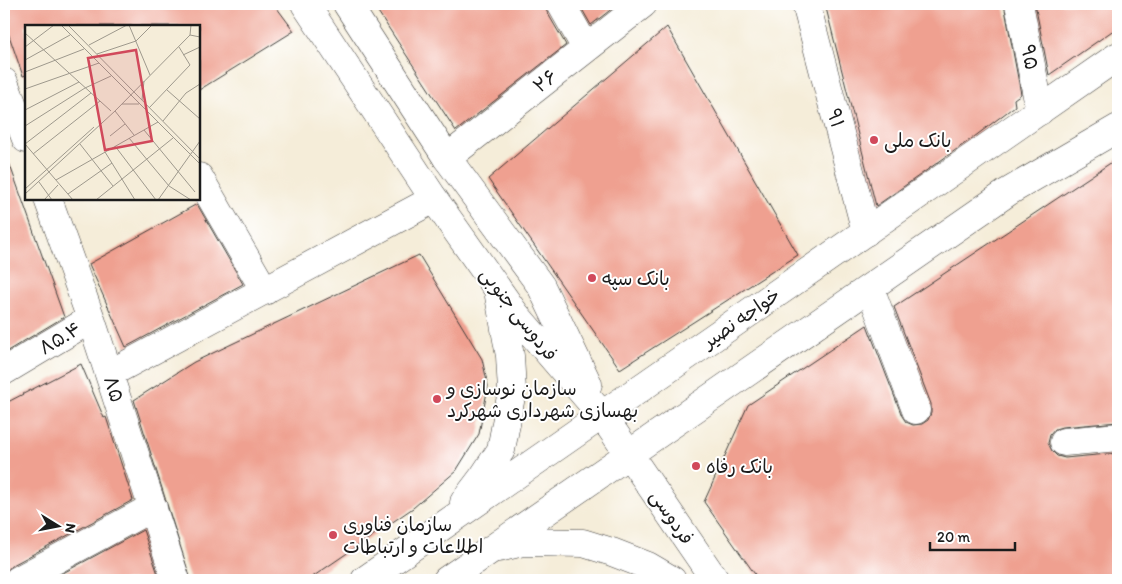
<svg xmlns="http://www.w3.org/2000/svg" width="1122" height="584" viewBox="0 0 1122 584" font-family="Itim,'Playpen Sans Arabic',sans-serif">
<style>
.building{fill:#efa090}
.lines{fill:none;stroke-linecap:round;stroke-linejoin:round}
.minor-casing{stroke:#3d3b38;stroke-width:29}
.major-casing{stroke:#3d3b38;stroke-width:29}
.minor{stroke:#fff;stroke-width:28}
.major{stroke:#fff;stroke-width:28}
.poi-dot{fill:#d1495b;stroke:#fff;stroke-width:2}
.labels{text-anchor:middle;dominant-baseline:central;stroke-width:4;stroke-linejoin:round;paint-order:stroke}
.street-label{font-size:19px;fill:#1c1c1c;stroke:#fff}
.poi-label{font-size:19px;fill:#1c1c1c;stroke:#fff;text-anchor:start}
.inset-road{fill:none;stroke:#9e998d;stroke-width:1}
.view{fill:#d1495b;fill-opacity:0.15;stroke:#d1495b;stroke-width:2.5}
.inset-edge{fill:none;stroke:#1c1c1c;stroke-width:2.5}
</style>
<rect width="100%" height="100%" fill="#fff"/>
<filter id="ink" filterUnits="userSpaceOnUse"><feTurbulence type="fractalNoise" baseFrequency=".02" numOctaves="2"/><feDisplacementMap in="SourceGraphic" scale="10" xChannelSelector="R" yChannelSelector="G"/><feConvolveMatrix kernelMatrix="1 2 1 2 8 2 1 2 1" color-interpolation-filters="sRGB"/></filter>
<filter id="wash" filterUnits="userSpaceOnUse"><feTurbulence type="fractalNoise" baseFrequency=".0096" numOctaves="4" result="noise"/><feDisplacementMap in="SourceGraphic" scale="20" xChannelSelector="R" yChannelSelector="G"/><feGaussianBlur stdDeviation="1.12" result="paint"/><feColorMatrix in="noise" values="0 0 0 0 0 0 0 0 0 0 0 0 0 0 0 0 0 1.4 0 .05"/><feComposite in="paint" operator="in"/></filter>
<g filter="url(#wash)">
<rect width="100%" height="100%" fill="#f5edd9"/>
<g id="blocks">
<!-- building -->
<path class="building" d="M 4,4 L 274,4 L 294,31 L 199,90 L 199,26 L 26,26 L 26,75 L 23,76 L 4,21 Z
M 373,4 L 545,4 L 547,12 L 566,45 L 456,131 Z
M 579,4 L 618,4 L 591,25 Z
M 825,4 L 1004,4 L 1021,94 L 1014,99 L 1015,106 L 974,137 L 876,206 Z
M 1035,4 L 1118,4 L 1118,27 L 1049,75 Z
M 667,27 L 798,255 L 620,369 L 488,179 Z
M 4,157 L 7,157 L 64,317 L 4,353 Z
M 1118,158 L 1118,422 L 1062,427 L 1055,429 L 1050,435 L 1048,443 L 1052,451 L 1057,456 L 1065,458 L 1118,453 L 1118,580 L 759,580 L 704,502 L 748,405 L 867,325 L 902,416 L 906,422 L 913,425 L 922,424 L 928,420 L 931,413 L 931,404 L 894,307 Z
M 197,204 L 243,284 L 126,347 L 89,264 Z
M 419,255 L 482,359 L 488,386 L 479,434 L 456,471 L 413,508 L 308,580 L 191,580 L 134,400 L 194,362 Z
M 81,364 L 104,418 L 106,417 L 133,500 L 11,566 L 4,575 L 4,404 Z
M 143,530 L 160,580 L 50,580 Z"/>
</g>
</g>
<g filter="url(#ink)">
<use href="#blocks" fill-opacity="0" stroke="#3d3b38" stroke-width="1"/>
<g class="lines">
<defs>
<path id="minor" d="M 561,4 L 586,48
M 806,4 L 866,232
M 1019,4 L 1040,111
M 4,82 L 26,139
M 447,158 L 643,4
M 199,177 L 265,291
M 48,199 L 91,319 L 176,580
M 870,288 L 916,410
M 4,371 L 91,319
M 109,374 L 434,199
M 1064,442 L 1118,437
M 18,580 L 153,507"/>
<path id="major" d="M 305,4 L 434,199 L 516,315 L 602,415 L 715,580
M 347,4 L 447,158 L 541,286 L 588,384
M 464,502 L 483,477 L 501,450 L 512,391 L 510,356 L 499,296
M 499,548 L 523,542 L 583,543 L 612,552 L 648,566 L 672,580
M 365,580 L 1118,56
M 447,580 L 1008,192 L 1118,128"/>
</defs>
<!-- minor casing -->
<use href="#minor" class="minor-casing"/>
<!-- major casing -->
<use href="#major" class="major-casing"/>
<!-- minor -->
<use href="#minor" class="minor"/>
<!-- major -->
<use href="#major" class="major"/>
</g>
</g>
<!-- markers -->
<g class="poi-dot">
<circle cx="874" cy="140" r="5"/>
<circle cx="592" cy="278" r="5"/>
<circle cx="437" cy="399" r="5"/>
<circle cx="696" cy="466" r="5"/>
<circle cx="333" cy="535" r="5"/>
</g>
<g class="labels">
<!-- street labels -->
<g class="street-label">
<text transform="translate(1030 57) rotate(79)">۹۵</text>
<text transform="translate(545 81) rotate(-38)">۲۶</text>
<text transform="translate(836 118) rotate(75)">۹۱</text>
<text transform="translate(519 314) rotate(52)">فردوسی جنوبی</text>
<text transform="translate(741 318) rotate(-35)">خواجه نصیر</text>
<text transform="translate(60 338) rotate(-31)">۸۵.۴</text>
<text transform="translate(114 389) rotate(72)">۸۵</text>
<text transform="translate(672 517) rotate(56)">فردوسی</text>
</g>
<!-- poi labels -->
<g class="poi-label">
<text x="884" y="140">بانک ملی</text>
<text x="602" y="278">بانک سپه</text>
<text x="447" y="388">سازمان نوسازی و<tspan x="447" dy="22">بهسازی شهرداری شهرکرد</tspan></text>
<text x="706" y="466">بانک رفاه</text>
<text x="343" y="524">سازمان فناوری<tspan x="343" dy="22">اطلاعات و ارتباطات</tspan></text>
</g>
</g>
<!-- overview -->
<g transform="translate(25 25)">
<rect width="175" height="175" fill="#f5edd9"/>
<path class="inset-road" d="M 36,0 L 175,139M 43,0 L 175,134M 104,0 L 125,50M 166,0 L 165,10 L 175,12M 0,8 L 86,86M 64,20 L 102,0M 0,22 L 29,0M 72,29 L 111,16 L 127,0M 158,30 L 175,22M 0,35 L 45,10M 0,47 L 59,24M 0,64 L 74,38M 142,65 L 175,94M 117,75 L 119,56M 97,79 L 114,79M 124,83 L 165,40 L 154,22M 0,85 L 54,57M 90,86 L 109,110M 138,96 L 161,68 L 175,59M 0,101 L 60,63 L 86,51M 119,105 L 170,167M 85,111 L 100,99M 104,113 L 144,161 L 166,175M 0,119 L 66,68M 0,119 L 48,175M 55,119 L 88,161M 90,121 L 131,175M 80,127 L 110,175M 8,129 L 75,76M 31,155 L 133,97M 14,157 L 27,175M 0,164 L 69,102M 0,169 L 90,86 L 165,10M 43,169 L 87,138M 19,175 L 33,160M 71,175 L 148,113M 133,175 L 175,116"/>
<path class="view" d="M 111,25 L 127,116 L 80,125 L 63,33 Z"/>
<rect width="175" height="175" class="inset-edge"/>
</g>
<!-- margin -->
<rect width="1122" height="584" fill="none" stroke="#fff" stroke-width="20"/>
<!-- north arrow -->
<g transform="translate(58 526) rotate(100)" stroke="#ffffff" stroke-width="4" paint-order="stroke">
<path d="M0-4L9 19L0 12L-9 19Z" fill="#1c1c1c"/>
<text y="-8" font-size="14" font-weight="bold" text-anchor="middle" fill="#1c1c1c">N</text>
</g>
<!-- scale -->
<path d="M930 542v8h85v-8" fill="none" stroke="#1c1c1c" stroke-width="2.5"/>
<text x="937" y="542" font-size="15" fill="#1c1c1c" stroke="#ffffff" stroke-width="4" paint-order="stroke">20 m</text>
</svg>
